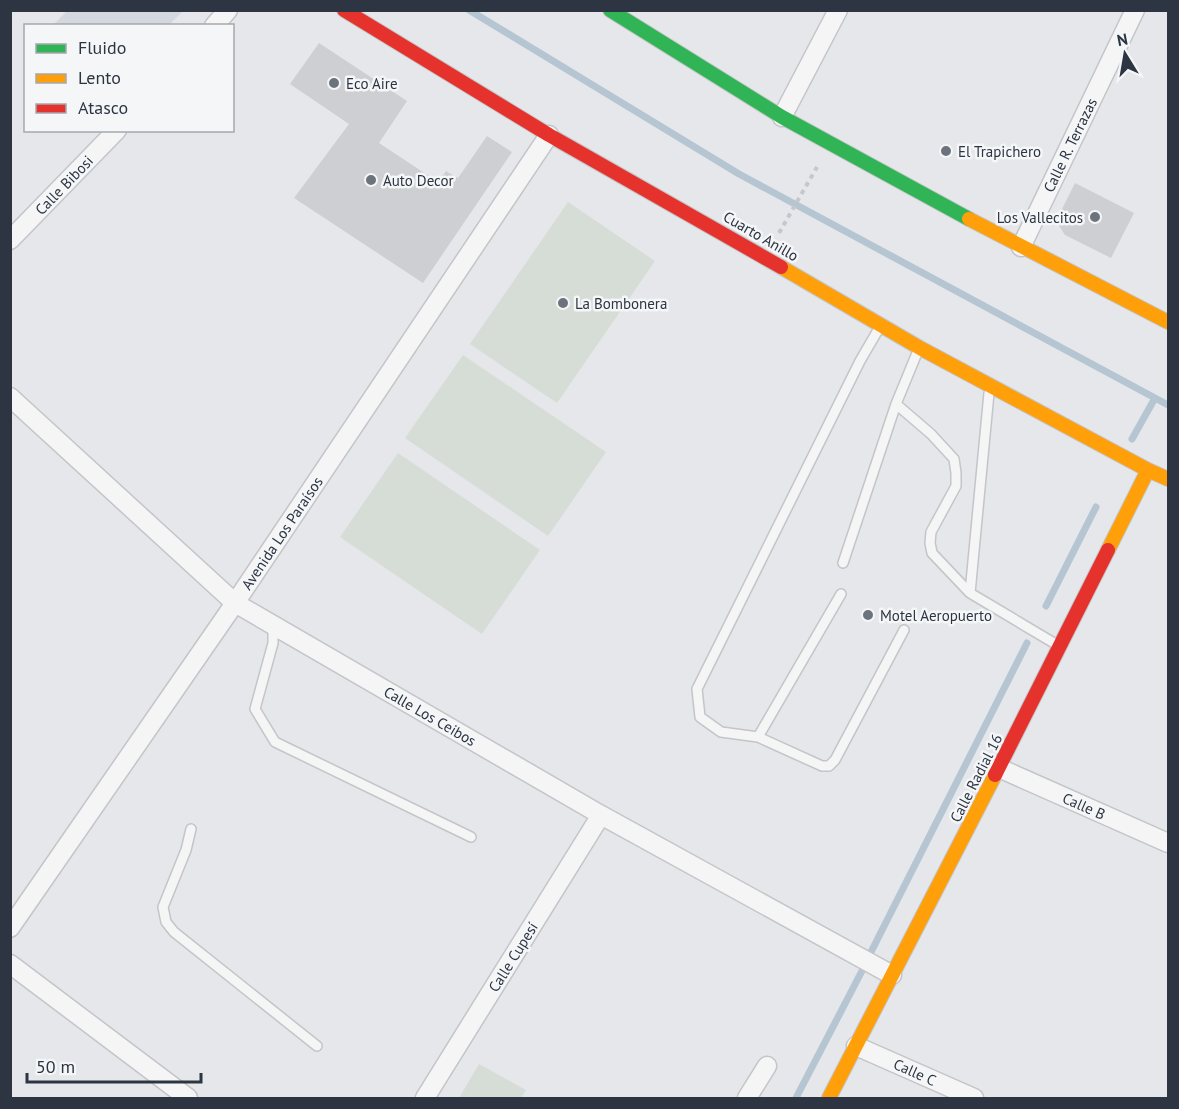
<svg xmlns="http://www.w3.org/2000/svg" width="1179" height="1109" viewBox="0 0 1179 1109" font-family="'PT Sans',sans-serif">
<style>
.built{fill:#d4d7dd}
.green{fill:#d6ddd6}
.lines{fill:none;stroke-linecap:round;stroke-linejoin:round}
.stream{stroke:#b6c5d2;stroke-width:7}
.building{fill:#cecfd2}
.lane-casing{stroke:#c3c5c8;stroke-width:12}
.street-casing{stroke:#c3c5c8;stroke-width:21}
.fast-casing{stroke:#c3c5c8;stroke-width:16}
.slow-casing{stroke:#c3c5c8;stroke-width:16}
.jam-casing{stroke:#c3c5c8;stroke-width:16}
.path{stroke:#c5c8ca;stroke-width:4;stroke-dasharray:4.5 4.5;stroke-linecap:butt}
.lane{stroke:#f5f5f6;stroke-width:9}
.street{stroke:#f5f5f6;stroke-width:18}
.fast{stroke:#30b455;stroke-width:14}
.slow{stroke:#ff9f0a;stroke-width:14}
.jam{stroke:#e5322d;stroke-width:14}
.poi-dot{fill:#6d737d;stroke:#f4f6f8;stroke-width:2}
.labels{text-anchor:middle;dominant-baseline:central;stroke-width:5;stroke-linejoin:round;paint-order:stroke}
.poi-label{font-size:15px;fill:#2d3542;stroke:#f4f6f8;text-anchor:start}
.street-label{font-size:15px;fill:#2d3542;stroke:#f4f6f8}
</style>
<rect width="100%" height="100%" fill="#e5e7ea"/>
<!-- built -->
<path class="built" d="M 68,10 L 183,10 L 183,11 L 169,25 L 53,25 Z"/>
<!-- green -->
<path class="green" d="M 568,202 L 655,261 L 557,403 L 470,344 Z
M 463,355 L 606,452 L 548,536 L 405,438 Z
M 398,453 L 540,550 L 482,634 L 340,537 Z
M 479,1064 L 526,1090 L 521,1098 L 459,1098 Z"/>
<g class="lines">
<!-- stream -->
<path class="stream" d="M 469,10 L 739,174 L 1168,405
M 1132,439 L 1155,398
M 1046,606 L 1096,507
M 870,954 L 1027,643
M 796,1098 L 864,967"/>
</g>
<!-- building -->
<path class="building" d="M 319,43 L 407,101 L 379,143 L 438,182 L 446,171 L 458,178 L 487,136 L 512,152 L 423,283 L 294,198 L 349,124 L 290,84 Z
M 1075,183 L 1134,213 L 1111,258 L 1065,235 L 1056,221 Z"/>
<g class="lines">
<defs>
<path id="lane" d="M 878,330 L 860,361 L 697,689 L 700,717 L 721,732 L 758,737 L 822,766 L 829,766 L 835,760 L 904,630
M 989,393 L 970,593 L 1059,646
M 896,404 L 931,434 L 954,459 L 956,473 L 956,486 L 931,532 L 930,543 L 932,553 L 970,593
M 843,563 L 896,404 L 917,353
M 273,626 L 273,643 L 255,709 L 275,742 L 471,837
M 758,737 L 841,594
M 191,829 L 186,850 L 163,907 L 166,922 L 174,932 L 317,1046"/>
<path id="street" d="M 214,26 L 228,10
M 782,117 L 838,10
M 10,240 L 117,130
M 1021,247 L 1135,10
M 10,397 L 235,603 L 601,815 L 892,975
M 999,768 L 1168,843
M 10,928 L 235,603 L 549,135
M 10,964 L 188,1098
M 856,1046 L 974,1098
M 425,1098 L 601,815
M 747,1098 L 767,1066"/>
<path id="fast" d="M 610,10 L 782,117 L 969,219"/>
<path id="slow" d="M 969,219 L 1168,322
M 781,267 L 920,348 L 1148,470 L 1168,479
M 1108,550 L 1148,470
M 829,1098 L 995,775"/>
<path id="jam" d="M 344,10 L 549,135 L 781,267
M 995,775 L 1108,550"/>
</defs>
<!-- lane casing -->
<use href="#lane" class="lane-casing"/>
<!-- street casing -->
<use href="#street" class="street-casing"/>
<!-- fast casing -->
<use href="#fast" class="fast-casing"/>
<!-- slow casing -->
<use href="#slow" class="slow-casing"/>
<!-- jam casing -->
<use href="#jam" class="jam-casing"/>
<!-- path -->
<path class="path" d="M 779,233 L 817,167"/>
<!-- lane -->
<use href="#lane" class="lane"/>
<!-- street -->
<use href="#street" class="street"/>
<!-- fast -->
<use href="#fast" class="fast"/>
<!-- slow -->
<use href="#slow" class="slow"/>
<!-- jam -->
<use href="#jam" class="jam"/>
</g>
<!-- markers -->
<g class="poi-dot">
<circle cx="334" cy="83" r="6"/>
<circle cx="946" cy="151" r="6"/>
<circle cx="371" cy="180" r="6"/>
<circle cx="1095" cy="217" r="6"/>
<circle cx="563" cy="303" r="6"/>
<circle cx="868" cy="615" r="6"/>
</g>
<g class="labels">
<!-- poi labels -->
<g class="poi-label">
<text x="346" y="83">Eco Aire</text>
<text x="958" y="151">El Trapichero</text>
<text x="383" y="180">Auto Decor</text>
<text x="1083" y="217" text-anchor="end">Los Vallecitos</text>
<text x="575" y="303">La Bombonera</text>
<text x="880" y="615">Motel Aeropuerto</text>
</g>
<!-- street labels -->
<g class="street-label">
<text transform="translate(1070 145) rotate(-64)">Calle R. Terrazas</text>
<text transform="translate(64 185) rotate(-46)">Calle Bibosi</text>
<text transform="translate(761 236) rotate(30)">Cuarto Anillo</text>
<text transform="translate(282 533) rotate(-56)">Avenida Los Paraísos</text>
<text transform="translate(430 716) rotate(30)">Calle Los Ceibos</text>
<text transform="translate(976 778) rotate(-63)">Calle Radial 16</text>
<text transform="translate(1084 806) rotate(24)">Calle B</text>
<text transform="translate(513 957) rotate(-58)">Calle Cupesí</text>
<text transform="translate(915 1072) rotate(24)">Calle C</text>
</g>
</g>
<!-- border -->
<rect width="1179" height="1109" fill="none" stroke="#2d3542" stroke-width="24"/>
<!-- legend -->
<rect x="24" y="24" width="210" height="108" fill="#f4f6f8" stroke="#a4a9af" stroke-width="1.5"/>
<rect x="36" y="44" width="30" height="9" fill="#30b455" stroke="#a4a9af" stroke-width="1.5"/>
<text x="78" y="54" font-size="18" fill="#2d3542">Fluido</text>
<rect x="36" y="74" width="30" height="9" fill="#ff9f0a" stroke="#a4a9af" stroke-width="1.5"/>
<text x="78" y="84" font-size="18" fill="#2d3542">Lento</text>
<rect x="36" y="104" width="30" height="9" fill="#e5322d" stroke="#a4a9af" stroke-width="1.5"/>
<text x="78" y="114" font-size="18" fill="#2d3542">Atasco</text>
<!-- north arrow -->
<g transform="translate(1125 54) rotate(349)" stroke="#f4f6f8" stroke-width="4.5" paint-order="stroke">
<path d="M0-4.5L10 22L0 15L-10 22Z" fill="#2d3542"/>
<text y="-9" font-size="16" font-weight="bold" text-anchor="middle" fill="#2d3542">N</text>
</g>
<!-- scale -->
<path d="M27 1073v9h174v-9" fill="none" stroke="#2d3542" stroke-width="3"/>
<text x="36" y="1073" font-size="18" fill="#2d3542" stroke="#f4f6f8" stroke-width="4.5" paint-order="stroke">50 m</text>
</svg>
